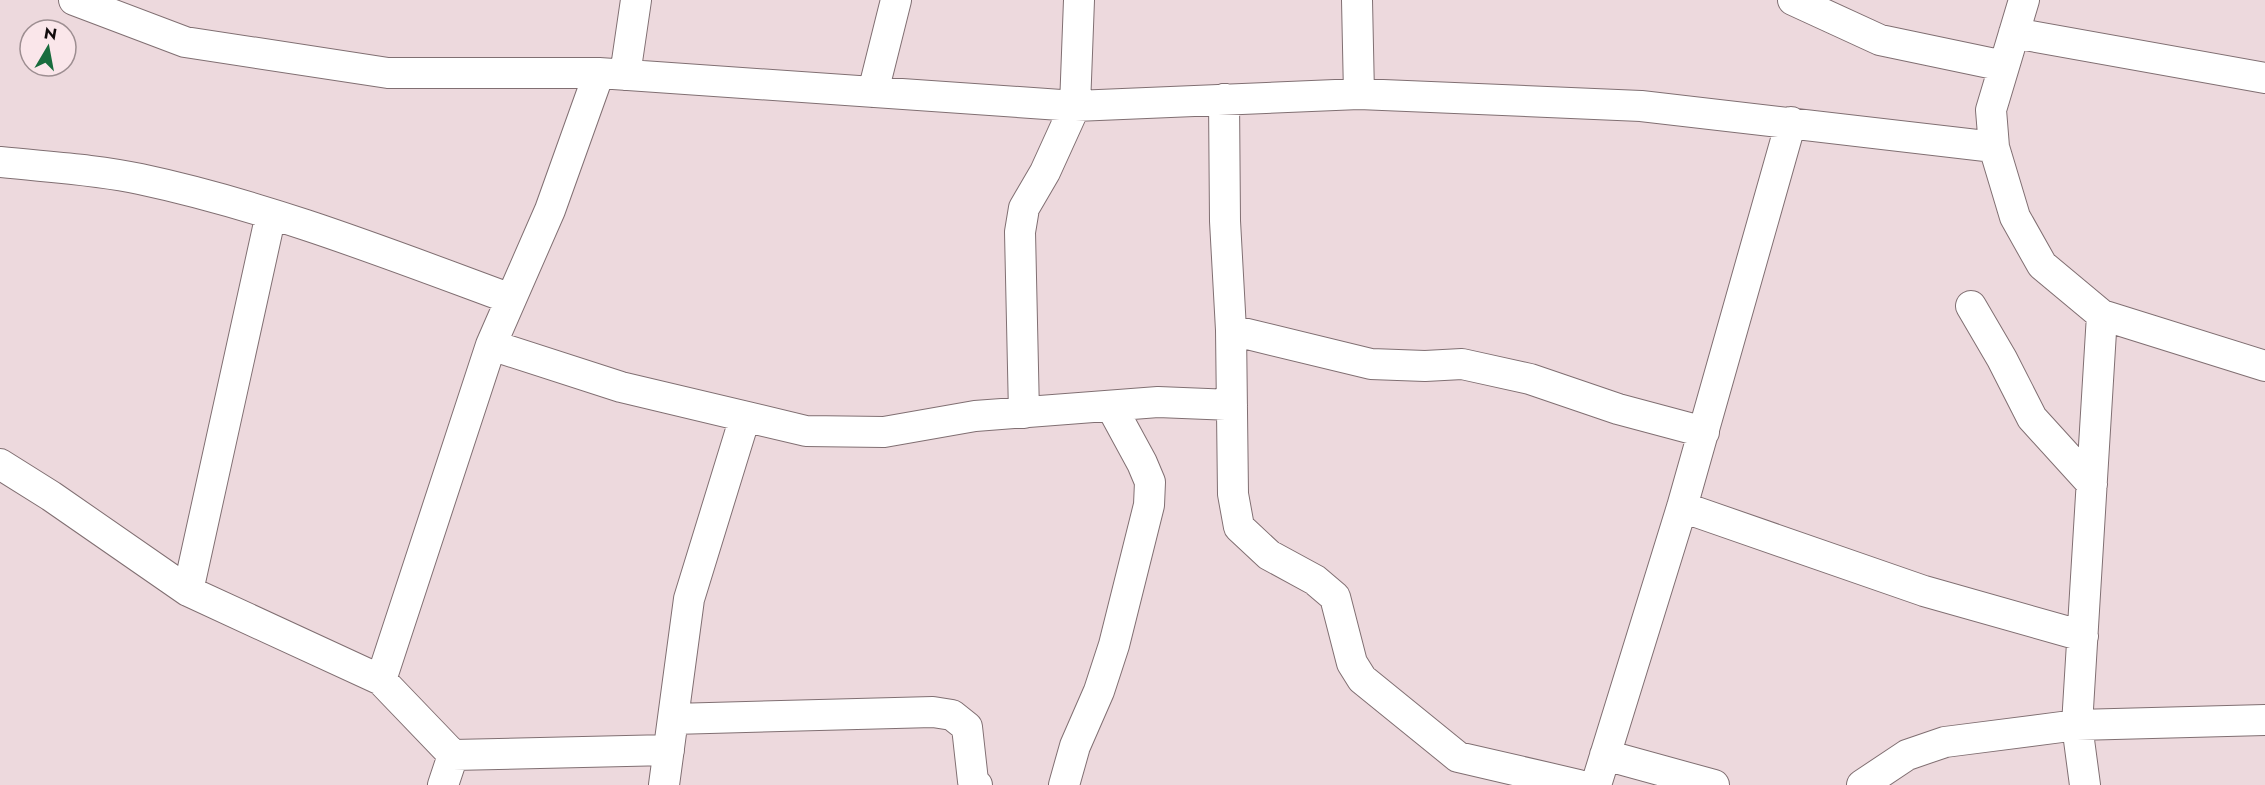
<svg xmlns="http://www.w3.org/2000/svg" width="2265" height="785" viewBox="0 0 2265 785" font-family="Jost,sans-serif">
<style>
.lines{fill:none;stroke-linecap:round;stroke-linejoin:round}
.street-casing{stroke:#806f72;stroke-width:32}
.street{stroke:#fff;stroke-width:30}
</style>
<rect width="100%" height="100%" fill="#edd9dd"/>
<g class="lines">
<defs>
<path id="street" d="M 74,0 L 185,42 L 388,73 L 599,73 L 1075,106 L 1359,94 L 1641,106 L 1994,147
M 1357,0 L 1359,94
M 1793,0 L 1880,40 L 2004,66
M 2024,0 L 1991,110 L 1994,147 L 2015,217 L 2042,265 L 2102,315 L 2265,366
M 2014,33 L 2265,78
M 625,75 L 636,0
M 873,92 L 896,0
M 1224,99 L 1225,221 L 1231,330 L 1233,494 L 1239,527 L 1269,555 L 1315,580 L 1335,597 L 1352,663 L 1362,679 L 1458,757 L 1579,785
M 0,162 C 46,167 94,169 140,179 C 267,206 389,254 511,299
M 1971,306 L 2002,359 L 2032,418 L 2092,484
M 1231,330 L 1371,364 L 1425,366 L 1462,364 L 1530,379 L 1618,409 L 1704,432
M 491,345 L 621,387 L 806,431 L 884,432 L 975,416 L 1158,402 L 1232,405
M 1024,413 L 1020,232 L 1024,208 L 1045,172 L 1075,106 L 1079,0
M 0,464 L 51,496 L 188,591 L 381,680 L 453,755 L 669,750
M 1682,507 L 1924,591 L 2083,636
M 188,591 L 271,214
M 381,680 L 491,345 L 550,210 L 599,73
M 673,719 L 933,712 L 952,715 L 967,727 L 973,781 L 977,785
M 1605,755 L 1714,785
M 443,785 L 453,755
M 664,785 L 689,599 L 745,417
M 1064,785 L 1075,746 L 1099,691 L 1114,645 L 1149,505 L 1150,482 L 1142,463 L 1111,406
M 1596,785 L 1682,507 L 1791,122
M 1862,785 L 1907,755 L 1945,742 L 2077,725 L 2265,720
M 2085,785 L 2077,725 L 2102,315"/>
</defs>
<!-- street casing -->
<use href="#street" class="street-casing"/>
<!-- street -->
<use href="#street" class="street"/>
</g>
<!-- north arrow -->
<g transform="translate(48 48) rotate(10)"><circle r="28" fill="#fae6ea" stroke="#9d8e91" stroke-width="1.5"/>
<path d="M0-4.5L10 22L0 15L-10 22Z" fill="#186c3d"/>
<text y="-9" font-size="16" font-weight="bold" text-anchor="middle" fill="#110b0c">N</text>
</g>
</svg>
